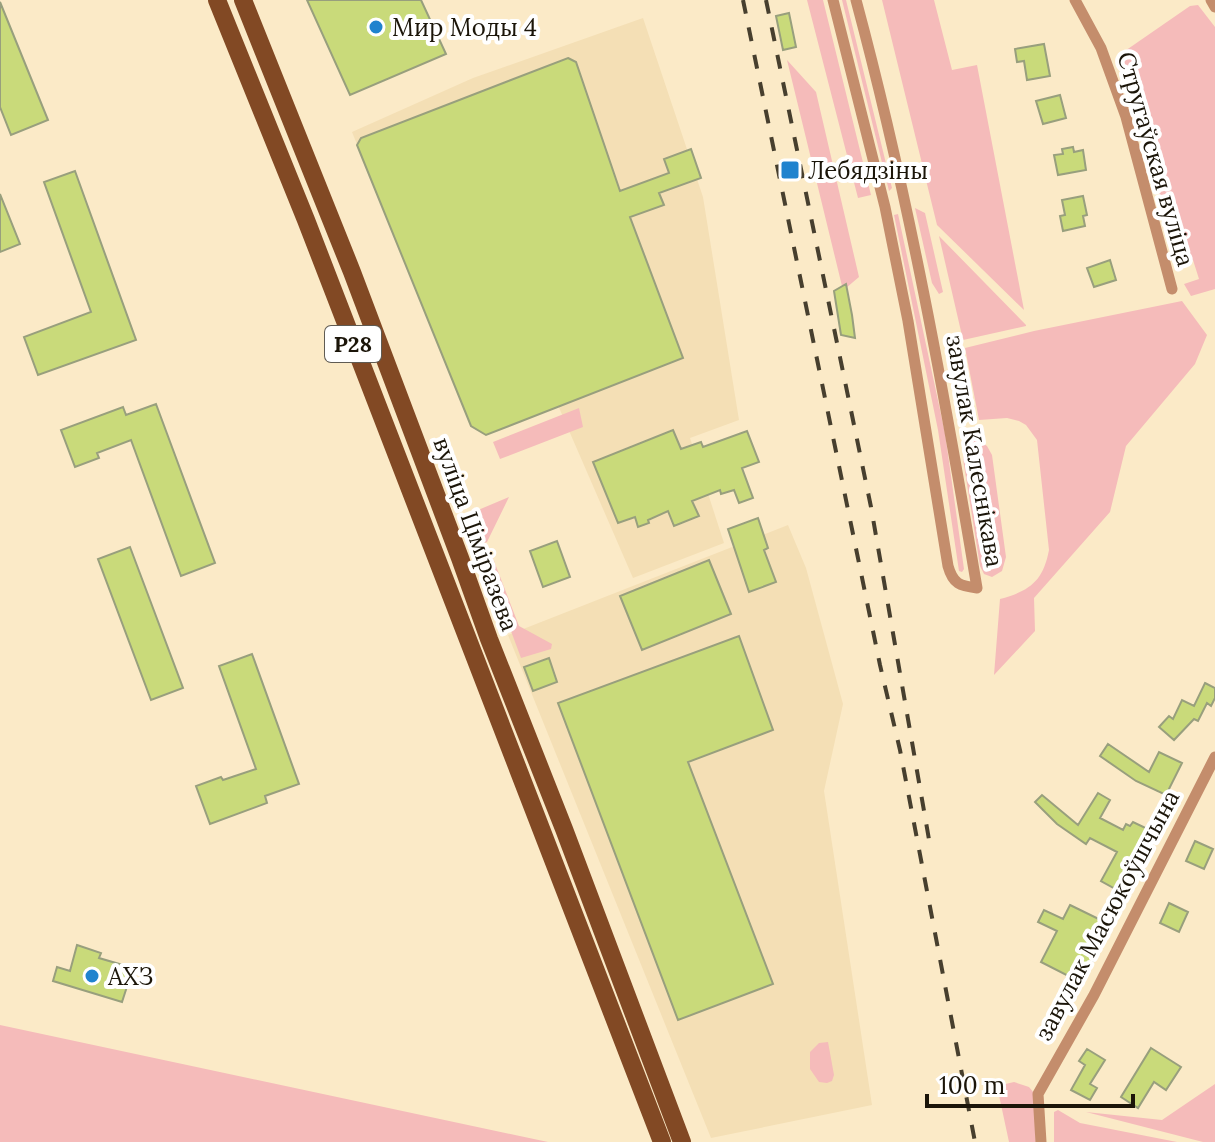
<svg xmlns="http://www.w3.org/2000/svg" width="1215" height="1142" viewBox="0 0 1215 1142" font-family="Lora,serif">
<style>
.built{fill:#f4dfb5}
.green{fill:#f5bbba}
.building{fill:#c9da7a;stroke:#989f7d;stroke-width:2}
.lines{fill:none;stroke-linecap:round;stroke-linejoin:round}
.street{stroke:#c48d6c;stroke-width:11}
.primary{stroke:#824924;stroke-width:18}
.rail{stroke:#473f2e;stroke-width:4;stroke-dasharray:14 14;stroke-linecap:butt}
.poi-dot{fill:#2083ce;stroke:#fff;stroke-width:3}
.labels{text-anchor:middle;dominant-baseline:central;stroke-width:8;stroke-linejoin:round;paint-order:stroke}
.shield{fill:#fff;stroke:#5f5b53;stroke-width:2}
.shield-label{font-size:22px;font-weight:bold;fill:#1b1509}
.poi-label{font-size:24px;fill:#1b1509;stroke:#fff;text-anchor:start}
.street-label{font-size:24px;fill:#1b1509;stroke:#fff}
</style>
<rect width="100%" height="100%" fill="#fbeac7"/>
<!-- built -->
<path class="built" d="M 643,18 L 703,197 L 739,420 L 690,438 L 724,543 L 633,578 L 557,403 L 486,435 L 471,426 L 352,132 L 473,78 Z
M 788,525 L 806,568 L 843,704 L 824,791 L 872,1105 L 711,1138 L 508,635 Z"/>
<!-- green -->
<path class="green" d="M 807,0 L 823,0 L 871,195 L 858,198 Z
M 842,0 L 846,0 L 892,188 L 889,191 Z
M 882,0 L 934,0 L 952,70 L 977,65 L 1024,310 L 937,225 Z
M 1198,5 L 1215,27 L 1215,289 L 1191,296 L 1184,284 L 1199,279 L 1193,260 L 1177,264 L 1145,137 L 1118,65 L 1122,53 L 1190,6 Z
M 787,60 L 816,92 L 859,277 L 846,288 L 842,286 Z
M 915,208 L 925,213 L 943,292 L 939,294 L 932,283 Z
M 898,214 L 945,433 L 964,569 L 962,572 L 959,571 L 938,430 L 894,215 Z
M 939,236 L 1026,325 L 1026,326 L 963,340 Z
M 1182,301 L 1207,335 L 1195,364 L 1126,446 L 1110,512 L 1034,598 L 1035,631 L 994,675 L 1000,599 C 1029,591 1043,582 1049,550 L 1037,440 L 1026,425 L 1019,421 L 1007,418 L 979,420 L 965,348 L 1034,331 Z
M 579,408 L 583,427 L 500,459 L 493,442 Z
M 976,439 L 987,446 L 992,455 L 1006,557 L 1002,571 L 992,577 L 984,574 L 980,566 L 963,459 L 965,446 Z
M 509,497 L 487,542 L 475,546 C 470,534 462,524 471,513 Z
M 489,548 L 519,626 L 552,644 L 551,649 L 521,658 L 481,550 Z
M 0,1025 L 548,1142 L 0,1142 Z
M 828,1042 L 834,1075 L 832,1081 L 827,1083 L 819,1082 L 810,1069 L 810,1052 L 819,1043 Z
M 1014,1082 L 1029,1087 L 1034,1093 L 1036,1142 L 1009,1142 L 997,1086 Z
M 1215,1084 L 1215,1142 L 1203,1142 L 1086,1112 L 1162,1120 Z
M 1058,1110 L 1080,1123 L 1177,1142 L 1054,1142 L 1054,1112 Z"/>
<!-- building -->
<path class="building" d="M 307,0 L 421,0 L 446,54 L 350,95 Z
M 0,2 L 48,120 L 11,135 L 0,107 Z
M 789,13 L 796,47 L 783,50 L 776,16 Z
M 1044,44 L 1050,76 L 1027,80 L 1024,61 L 1017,62 L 1015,49 Z
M 568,58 L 576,62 L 620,191 L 669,173 L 664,159 L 691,149 L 701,178 L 659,193 L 664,205 L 630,217 L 683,358 L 486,435 L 471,426 L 357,145 L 361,138 Z
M 1060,95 L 1066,118 L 1043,124 L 1036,101 Z
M 1073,147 L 1074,152 L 1083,150 L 1086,170 L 1058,175 L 1054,155 L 1063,154 L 1062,149 Z
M 75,171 L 136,340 L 38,375 L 24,337 L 91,312 L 44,182 Z
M 0,194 L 20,244 L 0,252 Z
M 1083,196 L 1087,215 L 1083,216 L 1085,226 L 1063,231 L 1060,216 L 1065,215 L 1062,200 Z
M 1110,260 L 1116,280 L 1094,287 L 1087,268 Z
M 846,284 L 852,315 L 855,338 L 841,335 L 834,291 Z
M 156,404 L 215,563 L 181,576 L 131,440 L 97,453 L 99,458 L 75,467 L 61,430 L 123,407 L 126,415 Z
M 673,430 L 681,449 L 701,442 L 703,447 L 747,431 L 759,462 L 742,468 L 753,498 L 739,503 L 734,490 L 721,494 L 720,490 L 692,501 L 699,516 L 674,526 L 668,511 L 648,520 L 649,523 L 638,527 L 635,517 L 618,523 L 593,462 Z
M 758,518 L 768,548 L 764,550 L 776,582 L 749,592 L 728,529 Z
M 557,541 L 570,577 L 543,587 L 530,551 Z
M 130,547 L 183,688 L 151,700 L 98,559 Z
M 709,560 L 731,614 L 642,650 L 620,596 Z
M 739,636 L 773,730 L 688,762 L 773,984 L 678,1020 L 558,703 Z
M 252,654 L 299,784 L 265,796 L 267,803 L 210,824 L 196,786 L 221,777 L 223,780 L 256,769 L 219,666 Z
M 549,658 L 557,682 L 533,691 L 524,667 Z
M 1205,683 L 1215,688 L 1215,698 L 1211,706 L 1207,703 L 1198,721 L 1194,719 L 1174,740 L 1159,727 L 1169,716 L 1173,719 L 1182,700 L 1194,706 Z
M 1108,744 L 1149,772 L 1159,752 L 1182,763 L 1166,795 L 1136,781 L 1100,756 Z
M 1098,793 L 1110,800 L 1100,818 L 1123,830 L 1126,824 L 1130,826 L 1133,822 L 1156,833 L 1150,844 L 1154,847 L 1128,896 L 1101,881 L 1117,852 L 1090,838 L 1086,844 L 1057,824 L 1035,802 L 1042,795 L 1078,825 Z
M 1195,841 L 1213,849 L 1204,869 L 1186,861 Z
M 1169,903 L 1188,912 L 1179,932 L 1160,923 Z
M 1070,905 L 1111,925 L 1082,983 L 1041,962 L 1057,931 L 1038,922 L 1044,910 L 1063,919 Z
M 77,945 L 101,953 L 99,958 L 133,968 L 122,1002 L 53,981 L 57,967 L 70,971 Z
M 1151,1048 L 1181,1067 L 1166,1090 L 1154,1082 L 1138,1108 L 1121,1097 Z
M 1087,1049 L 1105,1060 L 1090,1084 L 1097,1088 L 1090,1100 L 1071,1090 L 1085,1065 L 1079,1061 Z"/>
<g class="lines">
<!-- street -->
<path class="street" d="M 833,0 L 885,207 L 908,321 L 948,566 C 953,584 960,586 977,588 C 944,391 908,193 856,0
M 1075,0 L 1101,48 L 1126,117 L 1172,289
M 1211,0 L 1215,7
M 1041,1142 L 1038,1094 L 1094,995 L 1215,757"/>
<!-- primary -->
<path class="primary" d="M 217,0 L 306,220 L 662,1142
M 243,0 L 352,272 L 460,558 L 489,639 L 564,829 L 682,1142"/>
<!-- rail -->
<path class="rail" d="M 743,0 L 880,665 L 900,750 L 975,1142
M 766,0 L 871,507 L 931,851"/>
</g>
<!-- markers -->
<g class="poi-dot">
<circle cx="376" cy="27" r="8"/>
<rect x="780" y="160" width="20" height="20" rx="4"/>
<circle cx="92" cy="976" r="8"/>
</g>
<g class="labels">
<!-- shield labels -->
<rect class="shield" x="325" y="326" width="56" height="36" rx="6"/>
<g class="shield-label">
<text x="353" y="344">Р28</text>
</g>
<!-- poi labels -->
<g class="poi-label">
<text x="392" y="27">Мир Моды 4</text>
<text x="808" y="170">Лебядзіны</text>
<text x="108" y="976">АХЗ</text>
</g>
<!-- street labels -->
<g class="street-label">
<text transform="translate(1156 159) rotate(74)">Стругаўская вуліца</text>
<text transform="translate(975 451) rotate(80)">завулак Калеснікава</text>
<text transform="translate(476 534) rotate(70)">вуліца Ціміразева</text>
<text transform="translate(1107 915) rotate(-62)">завулак Масюкоўшчына</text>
</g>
</g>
<!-- scale -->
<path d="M927 1094v12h206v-12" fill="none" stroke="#1b1509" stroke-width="4"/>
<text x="939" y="1094" font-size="24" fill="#1b1509" stroke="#ffffff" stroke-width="6" paint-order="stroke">100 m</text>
</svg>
